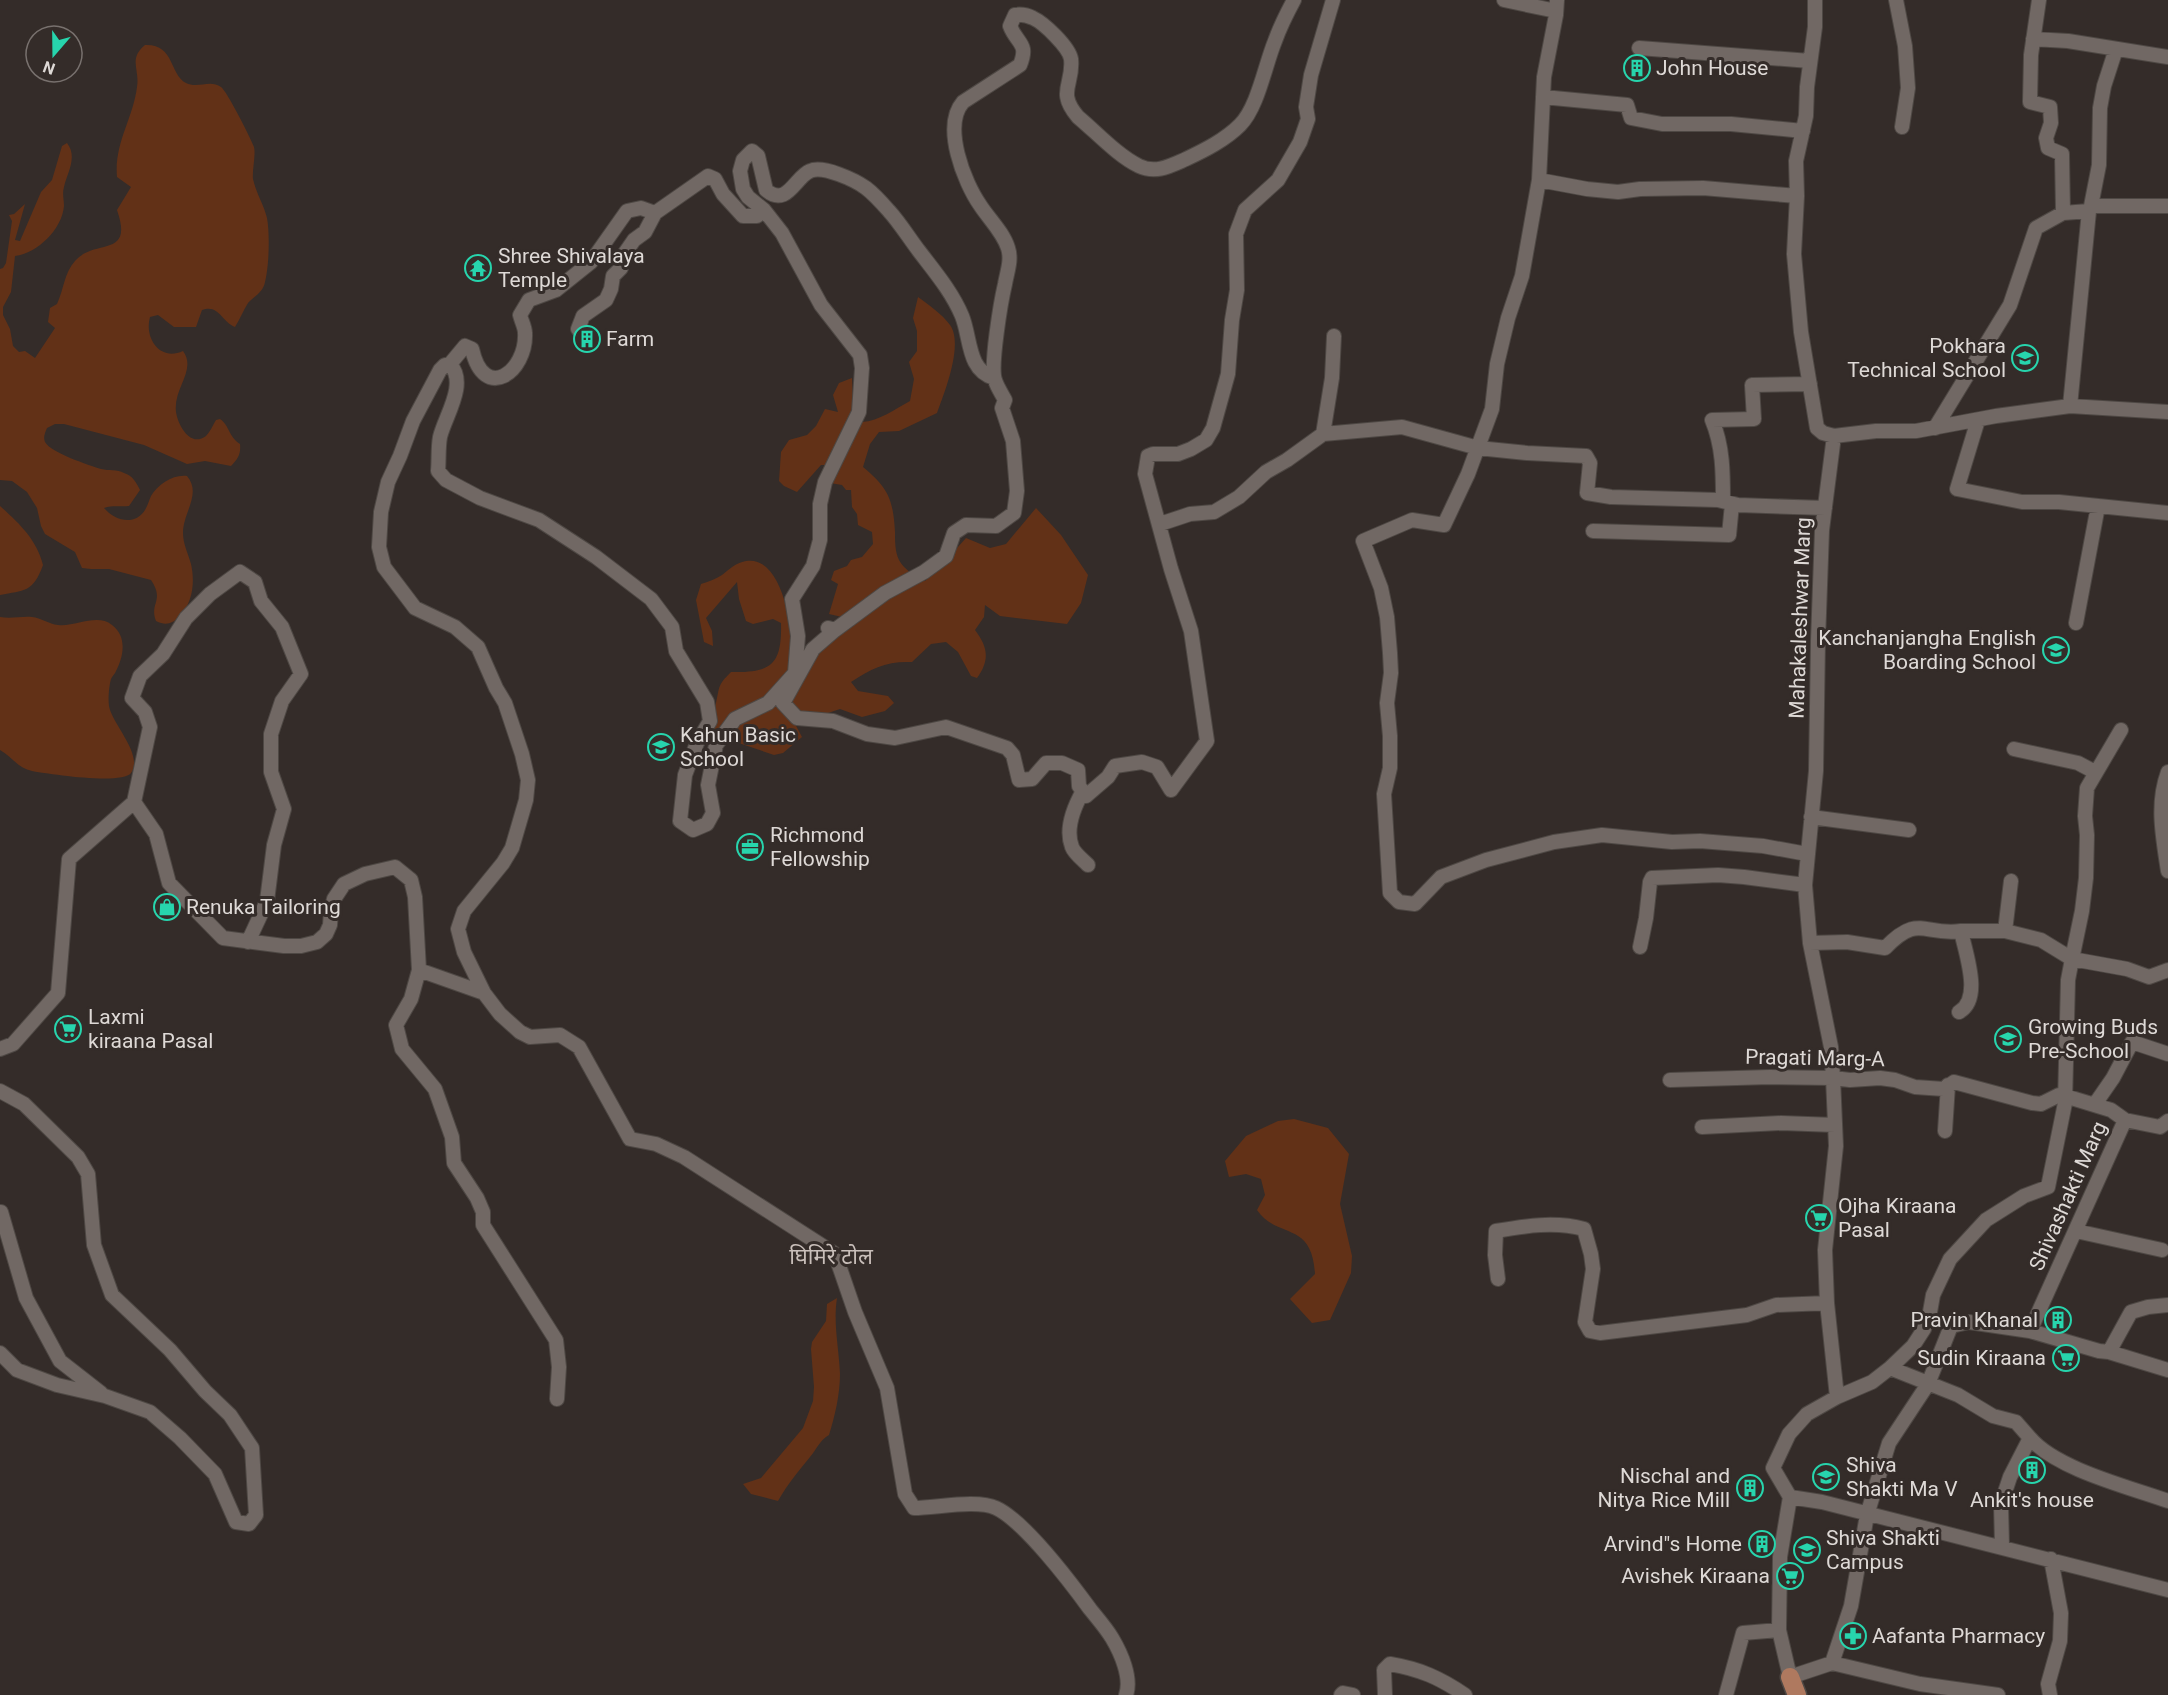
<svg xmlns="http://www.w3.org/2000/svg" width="2168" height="1695" viewBox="0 0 2168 1695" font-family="Roboto,'Noto Sans Devanagari',sans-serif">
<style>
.green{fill:#623117}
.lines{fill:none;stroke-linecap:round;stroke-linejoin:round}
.minor-casing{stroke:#4e4844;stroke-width:16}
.major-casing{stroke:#4e4844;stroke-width:21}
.minor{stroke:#716864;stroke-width:14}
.major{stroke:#af795f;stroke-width:18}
.labels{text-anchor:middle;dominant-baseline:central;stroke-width:6;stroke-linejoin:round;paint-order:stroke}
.poi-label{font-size:21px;fill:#ded9d6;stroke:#342c29;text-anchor:start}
.street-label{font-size:21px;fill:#ded9d6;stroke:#342c29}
.neighbourhood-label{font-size:22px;fill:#c9bfba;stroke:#342c29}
</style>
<rect width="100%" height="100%" fill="#342c29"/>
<!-- green -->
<path class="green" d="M 145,45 C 175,44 169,74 186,83 C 198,89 210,79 221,87 C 227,91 251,139 254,147 C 256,155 252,170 253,179 C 256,193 264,205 267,218 C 270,234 269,267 265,282 C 263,293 254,296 248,303 C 243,311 240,319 235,327 C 221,321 219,304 202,310 L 196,327 L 174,327 L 158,315 L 150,317 C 144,338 160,362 183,351 C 197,370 173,388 176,412 C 178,425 190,448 206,436 C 210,432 213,425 216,420 L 220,419 C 230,426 228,436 240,444 C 241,454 238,459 231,466 L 205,461 L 187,464 L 144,445 L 64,424 L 55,424 L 47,428 C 45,433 43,437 45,442 C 51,453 89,465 101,469 C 109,471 117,469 124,473 C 133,476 136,482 140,490 L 129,506 C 120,507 113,505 104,508 C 115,521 135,526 145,510 C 148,505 149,500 151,496 C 158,484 174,474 187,476 C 202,494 183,512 183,533 C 183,544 188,553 191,564 C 195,582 193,602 180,616 C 172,624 166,626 156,621 C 149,603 165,601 151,580 L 109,569 L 91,569 L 82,568 L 75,552 L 45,534 L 41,526 L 37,508 L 27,492 L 12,481 L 0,480 L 0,269 L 3,268 L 6,263 L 12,221 L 9,215 L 14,214 L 25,204 L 15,240 L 20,241 L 41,192 L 52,180 L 62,146 L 67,143 C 78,157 67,173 64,187 C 62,194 64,199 64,206 C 62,229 38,253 15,256 L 11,292 L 3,307 L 3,315 L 10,329 L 13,346 L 19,352 L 25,351 L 35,358 L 55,328 L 48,322 L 50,308 L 57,304 C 64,289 64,273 75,261 C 95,238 134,259 117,210 L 131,187 L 117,177 C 114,143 133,119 137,87 C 140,69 128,59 145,45 Z
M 918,297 C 929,305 942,314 950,325 C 964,344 944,394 937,413 L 899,431 L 879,432 L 870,444 L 863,467 C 888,488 893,498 895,532 C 895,541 895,552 899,560 C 904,570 916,576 925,581 L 940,567 L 966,538 L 990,548 L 1006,544 L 1036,508 L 1061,535 L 1088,575 L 1081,603 L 1067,624 L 1000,616 L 985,605 L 984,617 L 975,630 C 988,647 990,660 977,678 L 971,676 L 958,652 L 946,642 L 931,644 L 912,662 C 886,661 872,668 851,682 L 858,691 L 888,696 L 894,703 L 885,711 L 862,717 L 840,709 L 825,714 L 807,711 L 794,722 L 802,737 L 783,753 L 774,755 L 703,731 C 707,722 714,712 716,703 C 720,686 717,686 731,672 C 772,673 782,664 781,623 L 773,619 L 753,624 L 746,621 L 739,599 L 737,582 L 706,618 L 712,631 L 713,646 L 704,642 L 696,600 L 701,584 C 708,582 716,579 722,575 C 730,569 735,563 746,561 C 783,555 792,630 794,655 L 824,644 L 845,632 L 842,617 L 829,614 L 838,584 L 831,580 L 834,571 L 847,566 L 851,560 L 862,557 L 873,544 L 872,532 L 858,525 L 857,514 L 852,507 L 851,490 L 846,490 L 842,485 L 830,483 L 834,465 L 821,465 L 797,492 L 784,486 L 779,481 L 781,452 L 789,440 L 807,435 L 816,426 L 825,409 L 838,412 L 833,395 L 839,383 L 852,378 L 853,407 L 862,422 C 879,421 895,409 910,401 L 914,379 L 909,362 L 917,351 L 917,331 L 913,318 Z
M 0,506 C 19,523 37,540 43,565 C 33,593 24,590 0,595 Z
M 0,617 C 11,619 22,616 32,617 C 41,618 49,624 58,625 C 76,627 97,613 112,625 C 127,636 124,656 116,671 C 115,674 113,675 111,679 C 109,686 108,699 109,706 C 112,724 144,755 131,773 C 122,785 48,774 32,771 C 18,768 12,757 0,750 Z
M 1294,1119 L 1328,1128 L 1349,1154 L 1340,1204 L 1352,1256 L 1351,1273 L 1330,1320 L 1312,1323 L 1290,1299 L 1315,1274 C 1312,1220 1278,1240 1257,1210 L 1265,1195 L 1261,1179 L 1246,1174 L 1229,1177 L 1225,1161 L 1246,1136 L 1278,1121 Z
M 837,1298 C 833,1324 839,1348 840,1374 C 840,1394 835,1416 829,1435 C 819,1441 817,1449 810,1457 C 797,1473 789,1482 778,1501 L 751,1494 L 743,1484 L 761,1478 L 803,1428 L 813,1401 L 814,1387 L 811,1349 L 812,1342 L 826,1321 L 827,1304 Z"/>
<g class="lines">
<defs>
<path id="minor" d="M 1504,0 L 1556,11
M 1557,0 L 1556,15 L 1544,77 L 1539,180 L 1522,276 L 1508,318 L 1497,364 L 1492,409 L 1468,474 L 1444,525 L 1412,520 L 1363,541 L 1381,588 L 1387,617 L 1390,653 L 1391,673 L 1387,703 L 1390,736 L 1390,768 L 1384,794 L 1390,893 L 1399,902 L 1415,904 L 1441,877 L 1486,860 L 1554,842 L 1602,835 L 1672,842 L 1700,841 L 1763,846 L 1807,854
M 1815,0 L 1815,27 L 1807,87 L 1806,116 L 1796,161 L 1797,196 L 1794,254 L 1801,332 L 1817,428 L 1823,433 L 1834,436 L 1876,431 L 1916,431 L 1996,416 L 2070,406 L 2168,412
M 1896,0 L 1905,46 L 1908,88 L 1902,127
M 2039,0 L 2031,55 L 2030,102 L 2050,107 L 2051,123 L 2046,138 L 2048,148 L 2062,154 L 2063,213
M 2033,39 L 2068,41 L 2168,57
M 1639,48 L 1810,61
M 1543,97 L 1627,105 L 1631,118 L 1662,124 L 1731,124 L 1803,131
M 1539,180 L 1587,189 L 1618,192 L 1640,189 L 1703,188 L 1797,196
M 2091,206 L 2099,165 L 2100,108 L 2104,86 L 2116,49
M 578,329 L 583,316 L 606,300 L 611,289 L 613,276 L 621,268 L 625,253 L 634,240 L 645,232 L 655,213
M 450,364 L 465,346 L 472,349 C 484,403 527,372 525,333 C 525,327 521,320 520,315 L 529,300 L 556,290 L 591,262 L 627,211 L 641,208 L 655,213 L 708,176 L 715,179 L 723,194 L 743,216 L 757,216 L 764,210
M 2070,406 L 2089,211
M 1978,420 L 1957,489 L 2022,502 L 2059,502 L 2168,513
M 1935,428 L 2010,305 L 2036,228 L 2063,213 L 2089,211 L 2091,206 L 2168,206
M 1323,434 L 1332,378 L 1334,336
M 1834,436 L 1822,530 L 1818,641 L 1816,771 L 1805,885 L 1810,943 L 1831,1047 L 1833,1078 L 1836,1146 L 1825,1250 L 1827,1303 L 1837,1397
M 1723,501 C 1723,473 1723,446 1712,420 L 1754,419 L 1752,385 L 1810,384
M 1160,524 L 1190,514 L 1214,512 L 1239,497 L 1266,472 L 1287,460 L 1323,434 L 1402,427 L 1478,448 L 1527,453 L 1586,456 L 1590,463 L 1587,493 L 1611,497 L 1718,500 L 1738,505 L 1825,508
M 1593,531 L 1729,535 L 1732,504
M 2076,623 L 2098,506
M 828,628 L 835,630 L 885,593 L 924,572 L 946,556 L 954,533 L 966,525 L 996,526 L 1014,513 L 1017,491 L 1013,441 L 1002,408 L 1005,400 C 1002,394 997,387 995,380 C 990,366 1001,301 1005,284 C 1007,272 1012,260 1008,248 C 1003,232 989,219 980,205 C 964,182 942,126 963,102 L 1020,65 C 1029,43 1017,44 1010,26 L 1015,15 C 1021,14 1027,15 1033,18 C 1044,23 1069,47 1071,59 C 1074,85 1056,91 1078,117 C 1096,132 1118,156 1139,166 C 1156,174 1170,166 1186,159 C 1205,150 1225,140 1240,125 C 1258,107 1265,65 1275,41 C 1280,27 1287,13 1294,0
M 835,630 L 813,649 L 783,703 L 797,718 L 833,721 L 867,734 L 895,738 L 946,727 L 1007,748 L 1013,755 L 1019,780 L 1032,779 L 1046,763 L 1062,763 L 1078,770 L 1079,786 L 1086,796 L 1108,777 L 1115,766 L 1142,762 L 1157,767 L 1171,790 L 1207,741 L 1191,631 L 1171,569 L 1145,474 L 1148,456 L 1153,454 L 1178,454 L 1191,449 L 1206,440 L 1213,428 L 1228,374 L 1232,320 L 1237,290 L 1236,234 L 1245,210 L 1278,180 L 1300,142 L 1308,119 L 1306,107 L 1311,75 L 1333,0
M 2014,749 L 2078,763 L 2095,772
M 2168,772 C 2156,804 2163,838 2168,871
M 1083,791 C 1074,807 1065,829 1072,847 C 1074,853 1083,860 1088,865
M 134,802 L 150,727 L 145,712 L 132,698 L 140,676 L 163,654 L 186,618 L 210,594 L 240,572 L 255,582 L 261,601 L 282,627 L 301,674 L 282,701 L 271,734 L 271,772 L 284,809 L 274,845 L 267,901 L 248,942
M 1811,817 L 1909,830
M 1961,931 L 2005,931 L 2041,940 L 2072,959 L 2082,911 L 2086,878 L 2087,835 L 2085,816 L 2087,788 L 2121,730
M 2005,931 L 2011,881
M 1810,943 L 1847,942 L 1885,948 C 1919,913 1923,936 1961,931 C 1965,952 1983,999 1959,1012
M 1640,947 L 1646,918 L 1650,882 L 1652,878 L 1718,875 L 1744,877 L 1805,885
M 419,970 L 411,999 L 396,1025 L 402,1049 L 435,1089 L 452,1137 L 454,1163 L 477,1198 L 483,1212 L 483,1225 L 556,1340 L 559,1367 L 557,1399
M 484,993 L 464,952 L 458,929 L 464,911 L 503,863 L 512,848 L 526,800 L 528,780 L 522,754 L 505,703 L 496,688 L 478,647 L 455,627 L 415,608 L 384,567 L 379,547 L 381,512 L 388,482 L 400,456 L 413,421 L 440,370 L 445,365 L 450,364 C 468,384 445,416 440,437 C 438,448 439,460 438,471 L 446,480 L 480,498 L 539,520 L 596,557 L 651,599 L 672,627 L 676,651 L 707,702 L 710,721 L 697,743 L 685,775 L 680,821 L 693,830 L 707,824 L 713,813 L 708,785 L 716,745 L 735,719 L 768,703 L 795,673 L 798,636 L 792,599 L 813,566 L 820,540 L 820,504 L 825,482 L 859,412 L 862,368 L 860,355 L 821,305 L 782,233 L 764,210 L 748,197 L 743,189 L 740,171 L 743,160 L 752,151 L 758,156 L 766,190 C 787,208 795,177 810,171 C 823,165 855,180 866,188 C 874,194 882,203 889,211 C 900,223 909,238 919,251 C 935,272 952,292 962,316 C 971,338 967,370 994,378
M 0,1049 L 13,1044 L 58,993 L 69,859 L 134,802 L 156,834 L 169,883 L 223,938 L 284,946 L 301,946 L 317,942 L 326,934 L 330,925 L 331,911 L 334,899 L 344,884 L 365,874 L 395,867 L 411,880 L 415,897 L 419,970 L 484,993 L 500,1014 L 520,1032 L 530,1037 L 560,1035 L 579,1047 L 630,1139 L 656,1144 L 684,1157 L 835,1254 L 855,1312 L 887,1388 L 905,1494 L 914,1508 C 936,1508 977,1499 996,1508 C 1024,1521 1071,1583 1090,1609 C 1098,1619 1106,1628 1112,1638 C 1121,1653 1132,1678 1126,1695
M 1670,1080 L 1770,1077 L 1833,1078 L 1850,1080 L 1880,1078 L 1895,1080 L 1915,1087 L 1944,1089 L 1954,1082 L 2032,1103 L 2041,1104 L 2059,1095 L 2065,1096 L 2111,1110 L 2125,1120
M 0,1091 L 24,1104 L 78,1157 L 88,1174 L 94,1245 L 112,1295 L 170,1350 L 205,1391 L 230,1415 L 252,1448 L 256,1515 L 249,1524 L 236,1522 L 215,1474 L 180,1438 L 150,1412 L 105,1396 L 57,1385 L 17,1370 L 0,1353
M 2095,1104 L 2113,1078 L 2132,1042 L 2168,1054
M 1702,1127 L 1781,1123 L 1835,1125
M 1945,1131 L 1948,1085
M 1,1212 L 26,1298 L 60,1361 L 101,1393
M 2076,1231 L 2162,1250
M 1498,1279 L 1495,1255 L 1496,1231 C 1525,1226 1555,1221 1584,1229 L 1591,1254 L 1593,1269 L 1585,1322 L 1590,1331 L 1600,1333 L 1747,1315 L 1776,1305 L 1827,1303
M 2030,1331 L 2125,1120 L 2160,1127 L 2168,1121
M 2109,1352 L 2168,1370
M 1890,1368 L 1913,1346 L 1924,1329 L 1930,1312 L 1933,1295 L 1950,1259 L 1986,1220 L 2024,1196 L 2048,1187 L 2065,1103 L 2068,980 L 2072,959 L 2127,969 L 2149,977 L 2168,970
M 2030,1438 C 2056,1469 2129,1487 2168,1501
M 1790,1497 L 1822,1502 L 2168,1590
M 2002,1546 L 2001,1504 L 2010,1477 L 2030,1438 L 2016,1422 L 1993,1416 L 1958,1395 L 1890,1368 L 1872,1382 L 1837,1397 L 1807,1414 L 1789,1434 L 1773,1468 L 1790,1497 L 1780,1557 L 1779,1630 L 1790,1677 L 1832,1663 L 1851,1606 L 1867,1515 L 1889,1443 L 1928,1384 L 1951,1326 L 1969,1322 L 2030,1331 L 2099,1351 L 2109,1352 L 2131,1312 L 2148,1307 L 2168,1305
M 1832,1663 L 1920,1684 L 1998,1695
M 1341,1695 L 1343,1693 L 1353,1695
M 1385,1695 L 1384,1670 L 1390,1664 C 1420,1669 1440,1678 1465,1695
M 1726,1695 L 1743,1633 L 1779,1630
M 2050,1695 L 2048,1684 L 2060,1641 L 2061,1613 L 2051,1559"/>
<path id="major" d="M 1790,1677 L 1797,1695"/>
</defs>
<!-- minor casing -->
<use href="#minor" class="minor-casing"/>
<!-- major casing -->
<use href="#major" class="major-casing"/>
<!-- minor -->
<use href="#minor" class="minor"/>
<!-- major -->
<use href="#major" class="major"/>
</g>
<!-- icons -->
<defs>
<symbol id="building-ring" viewBox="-11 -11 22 22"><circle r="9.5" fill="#342c29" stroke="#27d5ad" stroke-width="1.5"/><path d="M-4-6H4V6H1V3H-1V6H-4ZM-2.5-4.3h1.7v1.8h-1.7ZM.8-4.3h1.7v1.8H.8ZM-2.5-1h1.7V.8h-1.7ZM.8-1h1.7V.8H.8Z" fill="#27d5ad"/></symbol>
<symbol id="temple-ring" viewBox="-11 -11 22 22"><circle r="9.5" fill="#342c29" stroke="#27d5ad" stroke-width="1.5"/><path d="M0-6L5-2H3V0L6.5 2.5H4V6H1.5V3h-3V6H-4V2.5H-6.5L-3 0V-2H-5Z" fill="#27d5ad"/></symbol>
<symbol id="university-ring" viewBox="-11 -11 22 22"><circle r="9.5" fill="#342c29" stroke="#27d5ad" stroke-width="1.5"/><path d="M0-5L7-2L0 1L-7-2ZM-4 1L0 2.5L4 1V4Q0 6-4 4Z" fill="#27d5ad"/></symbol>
<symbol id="school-ring" viewBox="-11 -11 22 22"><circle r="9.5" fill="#342c29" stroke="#27d5ad" stroke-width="1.5"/><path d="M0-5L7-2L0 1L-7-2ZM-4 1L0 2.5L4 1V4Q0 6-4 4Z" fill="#27d5ad"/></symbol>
<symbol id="office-ring" viewBox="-11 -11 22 22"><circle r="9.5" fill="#342c29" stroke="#27d5ad" stroke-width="1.5"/><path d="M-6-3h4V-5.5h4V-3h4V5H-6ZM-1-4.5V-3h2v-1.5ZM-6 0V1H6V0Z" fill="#27d5ad"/></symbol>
<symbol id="shop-ring" viewBox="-11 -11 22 22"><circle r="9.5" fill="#342c29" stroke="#27d5ad" stroke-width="1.5"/><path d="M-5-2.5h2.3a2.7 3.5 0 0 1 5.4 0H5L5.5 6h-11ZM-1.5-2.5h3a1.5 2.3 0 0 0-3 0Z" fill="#27d5ad"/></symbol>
<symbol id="supermarket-ring" viewBox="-11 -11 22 22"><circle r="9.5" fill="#342c29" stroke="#27d5ad" stroke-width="1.5"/><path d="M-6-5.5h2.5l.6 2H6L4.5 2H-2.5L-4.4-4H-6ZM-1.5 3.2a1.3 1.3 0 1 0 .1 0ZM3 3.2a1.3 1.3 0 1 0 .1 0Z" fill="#27d5ad"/></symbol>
<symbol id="pharmacy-ring" viewBox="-11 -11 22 22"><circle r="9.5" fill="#342c29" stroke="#27d5ad" stroke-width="1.5"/><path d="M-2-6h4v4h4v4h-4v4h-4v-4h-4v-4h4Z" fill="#27d5ad"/></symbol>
</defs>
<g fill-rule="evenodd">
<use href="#building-ring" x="1622" y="53" width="30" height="30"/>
<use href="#temple-ring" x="463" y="253" width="30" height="30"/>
<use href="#building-ring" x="572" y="324" width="30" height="30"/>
<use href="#university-ring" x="2010" y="343" width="30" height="30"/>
<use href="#school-ring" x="2041" y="635" width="30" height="30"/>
<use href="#school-ring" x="646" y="732" width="30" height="30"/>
<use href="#office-ring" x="735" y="832" width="30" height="30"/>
<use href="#shop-ring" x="152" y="892" width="30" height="30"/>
<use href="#supermarket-ring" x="53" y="1014" width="30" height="30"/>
<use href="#school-ring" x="1993" y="1024" width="30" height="30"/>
<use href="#supermarket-ring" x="1804" y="1203" width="30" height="30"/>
<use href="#building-ring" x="2043" y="1305" width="30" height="30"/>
<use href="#supermarket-ring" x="2051" y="1343" width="30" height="30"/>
<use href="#building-ring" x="2017" y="1455" width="30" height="30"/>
<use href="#school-ring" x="1811" y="1462" width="30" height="30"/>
<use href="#building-ring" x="1735" y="1473" width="30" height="30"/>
<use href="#building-ring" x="1747" y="1529" width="30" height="30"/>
<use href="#university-ring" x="1792" y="1535" width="30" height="30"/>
<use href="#supermarket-ring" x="1775" y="1561" width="30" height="30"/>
<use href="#pharmacy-ring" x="1838" y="1621" width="30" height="30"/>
</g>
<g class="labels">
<!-- poi labels -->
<g class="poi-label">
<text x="1656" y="68">John House</text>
<text x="498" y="256">Shree Shivalaya<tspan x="498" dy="24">Temple</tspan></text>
<text x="606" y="339">Farm</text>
<text x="2006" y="346" text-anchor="end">Pokhara<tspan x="2006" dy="24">Technical School</tspan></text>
<text x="2036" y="638" text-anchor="end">Kanchanjangha English<tspan x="2036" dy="24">Boarding School</tspan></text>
<text x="680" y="735">Kahun Basic<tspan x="680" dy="24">School</tspan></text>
<text x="770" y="835">Richmond<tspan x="770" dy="24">Fellowship</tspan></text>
<text x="186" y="907">Renuka Tailoring</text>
<text x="88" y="1017">Laxmi<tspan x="88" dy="24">kiraana Pasal</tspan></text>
<text x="2028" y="1027">Growing Buds<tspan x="2028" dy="24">Pre-School</tspan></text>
<text x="1838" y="1206">Ojha Kiraana<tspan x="1838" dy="24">Pasal</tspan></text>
<text x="2038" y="1320" text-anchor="end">Pravin Khanal</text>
<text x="2046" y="1358" text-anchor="end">Sudin Kiraana</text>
<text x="1846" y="1465">Shiva<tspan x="1846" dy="24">Shakti Ma V</tspan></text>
<text x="1730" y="1476" text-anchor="end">Nischal and<tspan x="1730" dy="24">Nitya Rice Mill</tspan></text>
<text x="2032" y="1500" text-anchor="middle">Ankit's house</text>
<text x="1826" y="1538">Shiva Shakti<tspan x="1826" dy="24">Campus</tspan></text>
<text x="1742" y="1544" text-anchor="end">Arvind"s Home</text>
<text x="1770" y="1576" text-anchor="end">Avishek Kiraana</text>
<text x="1872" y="1636">Aafanta Pharmacy</text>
</g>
<!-- street labels -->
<g class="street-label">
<text transform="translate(1800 618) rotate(-88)">Mahakaleshwar Marg</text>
<text transform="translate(1815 1058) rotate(1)">Pragati Marg-A</text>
<text transform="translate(2068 1196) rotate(-66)">Shivashakti Marg</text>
</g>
<!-- neighbourhood labels -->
<g class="neighbourhood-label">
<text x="831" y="1256">घिमिरे टोल</text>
</g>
</g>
<!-- north arrow -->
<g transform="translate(54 54) rotate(200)"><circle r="28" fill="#342c29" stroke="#78716e" stroke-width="1.5"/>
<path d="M0-4.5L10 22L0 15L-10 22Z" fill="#27d5ad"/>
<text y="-9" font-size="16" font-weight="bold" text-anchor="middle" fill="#ded9d6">N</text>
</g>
</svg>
